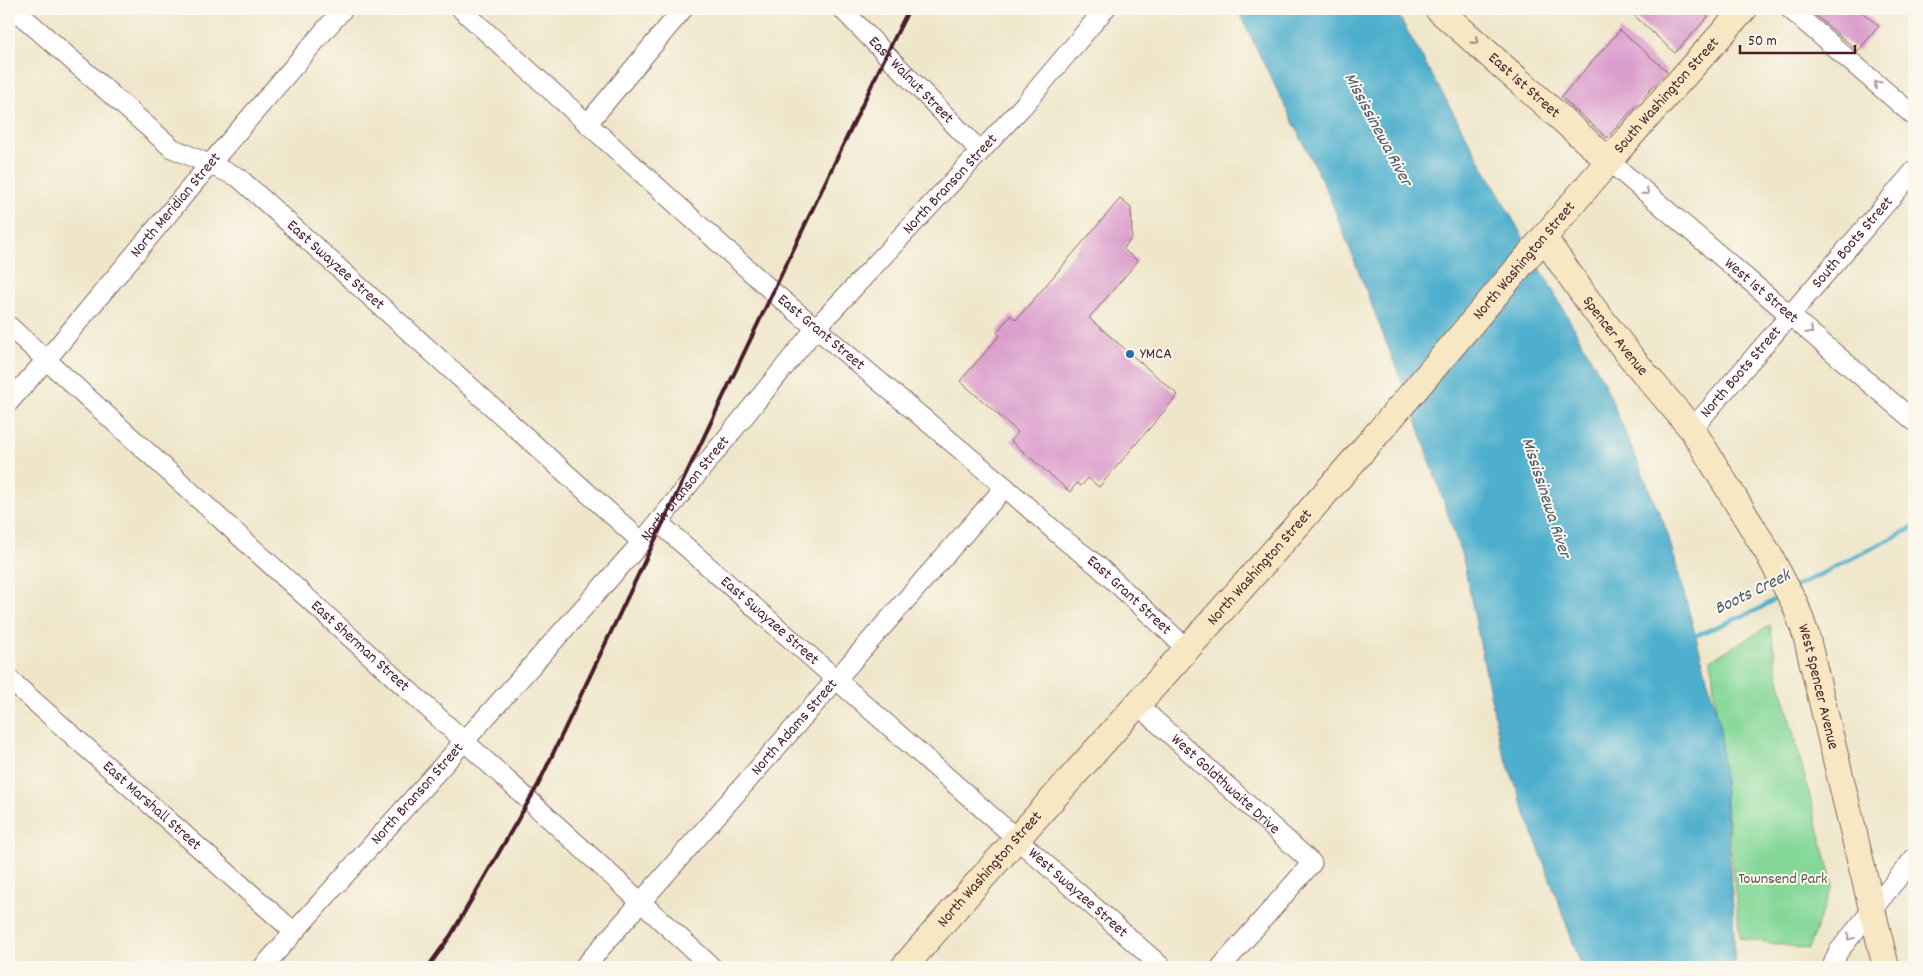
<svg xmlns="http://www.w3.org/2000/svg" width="1923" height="976" viewBox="0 0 1923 976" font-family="Dekko,sans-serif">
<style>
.green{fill:#86d899;stroke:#687c62}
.water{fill:#4eafcd;stroke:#4c677c}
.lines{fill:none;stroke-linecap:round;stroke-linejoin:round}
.stream{stroke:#4eafcd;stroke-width:4.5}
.building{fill:#da9dcc}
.street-casing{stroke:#846563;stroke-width:21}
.secondary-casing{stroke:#846563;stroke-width:28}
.street{stroke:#fff;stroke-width:19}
.secondary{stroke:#f7e8c3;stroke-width:26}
.rail{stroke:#4a1f2b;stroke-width:4}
.oneway{stroke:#a08477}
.oneway2{stroke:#ae9aa0}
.poi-dot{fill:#1f6fb2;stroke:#fbf7ec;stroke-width:2}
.labels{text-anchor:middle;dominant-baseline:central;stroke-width:4;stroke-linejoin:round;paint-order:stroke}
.street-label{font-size:16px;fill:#4a1f2b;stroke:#fbf7ec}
.poi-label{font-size:16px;fill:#4a1f2b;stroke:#fbf7ec;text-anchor:start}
.park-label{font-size:16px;fill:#5c564c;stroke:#fbf7ec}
.water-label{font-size:18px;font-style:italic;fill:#4c596c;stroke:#fbf7ec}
</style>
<rect width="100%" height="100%" fill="#fbf7ec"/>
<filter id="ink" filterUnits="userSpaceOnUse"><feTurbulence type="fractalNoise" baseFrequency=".02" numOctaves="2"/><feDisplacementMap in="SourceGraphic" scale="10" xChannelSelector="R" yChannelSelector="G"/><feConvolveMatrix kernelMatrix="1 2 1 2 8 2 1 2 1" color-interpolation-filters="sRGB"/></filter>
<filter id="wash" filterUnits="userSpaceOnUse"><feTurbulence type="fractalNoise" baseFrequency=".0096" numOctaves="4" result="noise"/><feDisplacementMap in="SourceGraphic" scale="20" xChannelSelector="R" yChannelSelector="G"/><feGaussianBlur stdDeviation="1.12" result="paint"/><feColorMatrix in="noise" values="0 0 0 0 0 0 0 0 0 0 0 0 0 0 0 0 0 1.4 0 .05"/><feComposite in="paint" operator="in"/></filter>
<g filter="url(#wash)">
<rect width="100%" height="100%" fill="#efe6ca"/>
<!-- green -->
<path class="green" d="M 1770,625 L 1777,671 L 1833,885 L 1808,949 L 1740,938 L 1711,660 Z"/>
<!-- water -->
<path class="water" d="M 1235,9 L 1395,9 L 1603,380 L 1667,531 L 1720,725 L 1733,907 L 1735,967 L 1582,967 L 1500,743 L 1463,559 L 1415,416 L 1328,193 L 1239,13 Z"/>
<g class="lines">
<!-- stream -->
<path class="stream" d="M 1795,587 L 1914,527
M 1692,637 L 1757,610 L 1782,595"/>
</g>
<g id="blocks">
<!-- building -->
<path class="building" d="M 1627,9 L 1715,9 L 1675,53 Z
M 1808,9 L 1858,9 L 1879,26 L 1858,51 Z
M 1620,30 L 1667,71 L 1607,138 L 1561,97 Z
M 1120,199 L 1131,208 L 1132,238 L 1123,249 L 1138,261 L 1089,318 L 1178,395 L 1099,487 L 1088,478 L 1081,486 L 1077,483 L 1070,492 L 1011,441 L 1018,432 L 960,381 L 1000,335 L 997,332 L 1011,315 L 1016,320 Z"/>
</g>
</g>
<g filter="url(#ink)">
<use href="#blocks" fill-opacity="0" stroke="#846563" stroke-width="1"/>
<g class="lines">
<defs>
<g id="street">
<path id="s1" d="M 14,9 L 172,148 L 238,177 L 642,542"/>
<path id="s2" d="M 461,9 L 773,292 L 1005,487 L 1066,541 L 1097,565 L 1186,648"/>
<path id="s3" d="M 842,9 L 980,151"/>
<path d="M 1790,9 L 1914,116"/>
<path d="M 588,123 L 683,9"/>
<path id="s4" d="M 1609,161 L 1914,421"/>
<path id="s5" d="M 9,326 L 712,967"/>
<path id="s6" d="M 9,402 L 47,359 L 210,164 L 343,9"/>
<path id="s7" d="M 1692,429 L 1914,171"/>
<path id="s8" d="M 658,522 L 1162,967"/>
<path id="s9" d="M 9,679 L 294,932"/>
<path id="s10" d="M 1138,705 L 1312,863 L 1221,967"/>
<path id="s11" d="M 263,967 L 642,542 L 816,328 L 1023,106 L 1105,9"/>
<path id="s12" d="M 584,967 L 1005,487"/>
<path d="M 1832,967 L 1838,952 L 1914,858"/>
</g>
<g id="secondary">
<path id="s13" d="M 1438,9 L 1609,161"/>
<path id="s14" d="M 1544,238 L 1593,308 L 1634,361 L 1692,429 L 1768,553 L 1795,604 L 1806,635 L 1886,967"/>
<path id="s15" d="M 904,967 C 1059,788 1221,615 1376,435 C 1454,345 1530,253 1608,162 C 1652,110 1699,60 1744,9"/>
</g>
</defs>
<!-- street casing -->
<use href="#street" class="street-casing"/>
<!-- secondary casing -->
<use href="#secondary" class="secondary-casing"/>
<!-- street -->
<use href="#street" class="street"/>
<!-- secondary -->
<use href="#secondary" class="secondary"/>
<!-- rail -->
<path class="rail" d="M 428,967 L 451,935 L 538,785 L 886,55 L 909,9"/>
</g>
<!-- one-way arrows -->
<defs><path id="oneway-chevron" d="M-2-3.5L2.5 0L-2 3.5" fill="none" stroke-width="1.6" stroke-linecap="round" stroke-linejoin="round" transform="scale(1.25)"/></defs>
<use class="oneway" href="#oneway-chevron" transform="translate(1475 41) rotate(42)"/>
<g class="oneway2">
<use href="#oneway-chevron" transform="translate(1877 84) rotate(-139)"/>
<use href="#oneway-chevron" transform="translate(1646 192) rotate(40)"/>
<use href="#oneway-chevron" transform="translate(1810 331) rotate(41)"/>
<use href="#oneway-chevron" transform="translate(1850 937) rotate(128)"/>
</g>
</g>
<!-- markers -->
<circle class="poi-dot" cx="1130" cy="354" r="5"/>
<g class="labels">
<!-- street labels -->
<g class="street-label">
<text stroke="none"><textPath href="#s3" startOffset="99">East Walnut Street</textPath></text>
<text stroke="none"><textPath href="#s13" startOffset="115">East 1st Street</textPath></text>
<text stroke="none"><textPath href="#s15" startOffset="1158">South Washington Street</textPath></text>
<text stroke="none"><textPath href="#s11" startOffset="1042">North Branson Street</textPath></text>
<text stroke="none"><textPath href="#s6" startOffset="258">North Meridian Street</textPath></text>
<text stroke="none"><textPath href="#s7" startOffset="246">South Boots Street</textPath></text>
<text stroke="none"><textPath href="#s15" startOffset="940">North Washington Street</textPath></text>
<text stroke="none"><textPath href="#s1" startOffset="414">East Swayzee Street</textPath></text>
<text stroke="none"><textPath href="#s4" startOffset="200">West 1st Street</textPath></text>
<text stroke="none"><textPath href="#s2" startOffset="484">East Grant Street</textPath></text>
<text stroke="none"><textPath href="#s14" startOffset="121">Spencer Avenue</textPath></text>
<text stroke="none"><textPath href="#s7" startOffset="75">North Boots Street</textPath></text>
<text stroke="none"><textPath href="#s11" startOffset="638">North Branson Street</textPath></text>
<text stroke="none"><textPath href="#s15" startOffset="535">North Washington Street</textPath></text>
<text stroke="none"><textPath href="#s2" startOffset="889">East Grant Street</textPath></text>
<text stroke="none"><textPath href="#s8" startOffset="149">East Swayzee Street</textPath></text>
<text stroke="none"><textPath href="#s5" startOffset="475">East Sherman Street</textPath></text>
<text stroke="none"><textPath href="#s14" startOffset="531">West Spencer Avenue</textPath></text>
<text stroke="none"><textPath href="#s12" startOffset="319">North Adams Street</textPath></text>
<text stroke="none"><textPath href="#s10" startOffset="118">West Goldthwaite Drive</textPath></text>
<text stroke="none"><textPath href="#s11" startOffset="232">North Branson Street</textPath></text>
<text stroke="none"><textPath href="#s9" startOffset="191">East Marshall Street</textPath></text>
<text stroke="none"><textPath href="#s15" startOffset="130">North Washington Street</textPath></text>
<text stroke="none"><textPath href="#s8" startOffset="560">West Swayzee Street</textPath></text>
</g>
<!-- poi labels -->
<g class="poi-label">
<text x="1140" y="354">YMCA</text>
</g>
<!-- park labels -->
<g class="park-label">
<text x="1783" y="879">Townsend Park</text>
</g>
<!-- water labels -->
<g class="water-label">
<text transform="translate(1377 130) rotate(62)">Mississinewa River</text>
<text transform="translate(1545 498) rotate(72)">Mississinewa River</text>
<text transform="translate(1753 593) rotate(-26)">Boots Creek</text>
</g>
</g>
<!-- margin -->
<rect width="1923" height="976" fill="none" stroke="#fbf7ec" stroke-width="30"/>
<!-- scale -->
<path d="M1740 45v8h115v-8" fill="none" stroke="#4a1f2b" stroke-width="2.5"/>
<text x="1748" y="45" font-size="15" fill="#4a1f2b" stroke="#fbf7ec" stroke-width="4" paint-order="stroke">50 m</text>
</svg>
